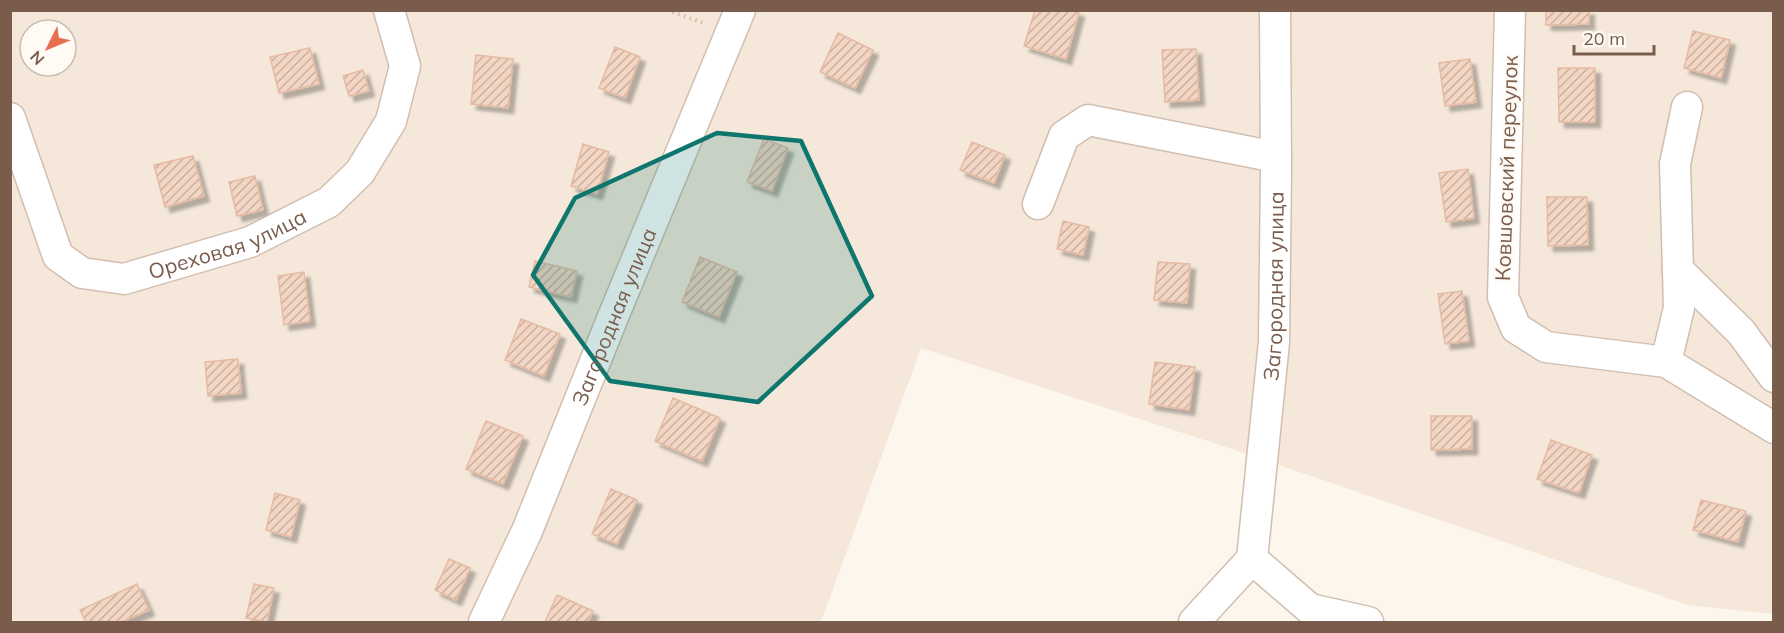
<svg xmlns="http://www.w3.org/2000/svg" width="1784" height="633" viewBox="0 0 1784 633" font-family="Mulish,sans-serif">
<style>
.residential{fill:#f5e8da;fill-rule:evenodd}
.building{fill:url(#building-hatch);stroke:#e6bba3;stroke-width:1.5;filter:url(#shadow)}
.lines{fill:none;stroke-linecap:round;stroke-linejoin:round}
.minor-casing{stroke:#d1beb0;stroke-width:33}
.path{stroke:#d9b8a5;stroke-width:4;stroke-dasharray:1.5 4.5;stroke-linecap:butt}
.minor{stroke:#fff;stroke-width:30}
.marked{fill:#0f766e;fill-opacity:0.2;stroke:#0f766e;stroke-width:4.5;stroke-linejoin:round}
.labels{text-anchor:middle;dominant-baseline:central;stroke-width:4.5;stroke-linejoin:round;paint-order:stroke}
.street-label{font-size:21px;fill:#7a5c4d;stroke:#fffaf3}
</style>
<defs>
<pattern id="building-hatch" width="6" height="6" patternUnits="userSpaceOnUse" patternTransform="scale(1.5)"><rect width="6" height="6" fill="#f3d5c3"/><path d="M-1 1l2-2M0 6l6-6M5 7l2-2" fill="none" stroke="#cab0a1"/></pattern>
<filter id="shadow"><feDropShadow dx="5.5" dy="5.5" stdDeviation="1.5" flood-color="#0004"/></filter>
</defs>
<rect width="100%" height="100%" fill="#fdf6ec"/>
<!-- residential -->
<path class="residential" d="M 10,11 L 1773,11 L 1773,614 L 1688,605 L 1229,448 L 921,348 L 821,622 L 11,622 ZM 30,30 L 66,30 L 66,66 L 30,66 Z"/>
<!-- building -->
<path class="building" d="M 1035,10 L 1073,10 L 1079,12 L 1066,59 L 1024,46 Z
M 1546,10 L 1589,10 L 1589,24 L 1546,25 Z
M 1693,31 L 1730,40 L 1721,78 L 1684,68 Z
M 838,33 L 873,50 L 855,88 L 820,72 Z
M 615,47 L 640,57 L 625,98 L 599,88 Z
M 310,48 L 319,84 L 279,93 L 270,57 Z
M 1196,49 L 1199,100 L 1165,102 L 1162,50 Z
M 476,55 L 513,59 L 508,108 L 471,104 Z
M 1470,59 L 1476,102 L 1445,106 L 1439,63 Z
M 1558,68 L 1595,68 L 1595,122 L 1559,122 Z
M 363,70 L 369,91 L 349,96 L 343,76 Z
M 764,139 L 788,148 L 772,191 L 747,182 Z
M 972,142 L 1005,155 L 994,183 L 960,170 Z
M 583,144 L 609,152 L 597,194 L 571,186 Z
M 193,156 L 204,196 L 165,207 L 154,165 Z
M 1468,169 L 1474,218 L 1446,222 L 1439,173 Z
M 255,176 L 263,210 L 237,216 L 229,182 Z
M 1547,197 L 1587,197 L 1588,245 L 1548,246 Z
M 1063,221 L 1089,227 L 1083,255 L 1057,249 Z
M 700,257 L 737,272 L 719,317 L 682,302 Z
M 535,261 L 577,271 L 571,297 L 529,287 Z
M 1158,262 L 1190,264 L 1187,303 L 1154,300 Z
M 304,272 L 310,321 L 284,325 L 278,276 Z
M 1462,291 L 1469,341 L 1445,344 L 1438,294 Z
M 521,319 L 560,334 L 544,376 L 505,360 Z
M 238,359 L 241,393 L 208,396 L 205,362 Z
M 1155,362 L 1195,367 L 1189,410 L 1149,404 Z
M 673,398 L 720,418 L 702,461 L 655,441 Z
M 1431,416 L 1472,416 L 1472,449 L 1431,450 Z
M 486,421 L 523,436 L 503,484 L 466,469 Z
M 1551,440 L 1592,455 L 1579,493 L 1537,479 Z
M 611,489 L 637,500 L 617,544 L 592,534 Z
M 275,493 L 300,500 L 291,537 L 266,530 Z
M 1701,500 L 1746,511 L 1738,542 L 1693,530 Z
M 449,559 L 470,568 L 456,600 L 435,590 Z
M 137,584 L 149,610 L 121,622 L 86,622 L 80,610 Z
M 254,584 L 274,588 L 267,622 L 246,618 Z
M 557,595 L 593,611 L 588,622 L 545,622 Z"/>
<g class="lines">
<defs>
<g id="minor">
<path d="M 1510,10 L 1503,297 L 1516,328 L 1546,347 L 1666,362 L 1774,428"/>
<path id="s1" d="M 10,118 L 58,256 L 82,273 L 124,279 L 250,242 L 329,202 L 360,172 L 391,121 L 405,66 L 389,10"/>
<path d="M 1038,204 L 1064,136 L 1088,120 L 1276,157"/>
<path d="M 1678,270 L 1741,332 L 1774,377"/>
<path d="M 1666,362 L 1679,308 L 1675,164 L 1687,107"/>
<path id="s2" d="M 1252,559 L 1274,342 L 1276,171 L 1275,10"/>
<path d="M 1252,559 L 1310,609 L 1368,622"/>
<path id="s3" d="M 484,622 L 527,531 L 613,317 L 740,10"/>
<path d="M 1194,622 L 1252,559"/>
</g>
</defs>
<!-- minor casing -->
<use href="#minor" class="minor-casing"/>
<!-- path -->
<path class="path" d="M 667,10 L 703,23"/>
<!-- minor -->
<use href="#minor" class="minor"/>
</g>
<!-- marked area -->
<path class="marked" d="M 717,133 L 801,141 L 872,296 L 758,402 L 610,381 L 533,275 L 575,198 Z"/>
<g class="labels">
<!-- street labels -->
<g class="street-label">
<text transform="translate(1506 168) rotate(-88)">Ковшовский переулок</text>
<text stroke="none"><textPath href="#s1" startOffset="327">Ореховая улица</textPath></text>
<text stroke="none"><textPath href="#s2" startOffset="274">Загородная улица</textPath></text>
<text stroke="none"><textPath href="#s3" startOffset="332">Загородная улица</textPath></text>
</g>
</g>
<!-- border -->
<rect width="1784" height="633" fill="none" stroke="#7a5c4d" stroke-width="24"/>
<!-- north arrow -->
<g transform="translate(48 48) rotate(227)"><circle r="28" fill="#fffaf3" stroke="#cabbb1" stroke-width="1.5"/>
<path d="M0-4.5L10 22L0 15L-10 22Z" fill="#e76f51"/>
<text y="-9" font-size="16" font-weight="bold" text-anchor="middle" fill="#7a5c4d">N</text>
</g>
<!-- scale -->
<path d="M1574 45v9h80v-9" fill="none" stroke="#7a5c4d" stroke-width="3"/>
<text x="1583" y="45" font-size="18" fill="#7a5c4d" stroke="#fffaf3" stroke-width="4.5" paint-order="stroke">20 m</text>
</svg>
